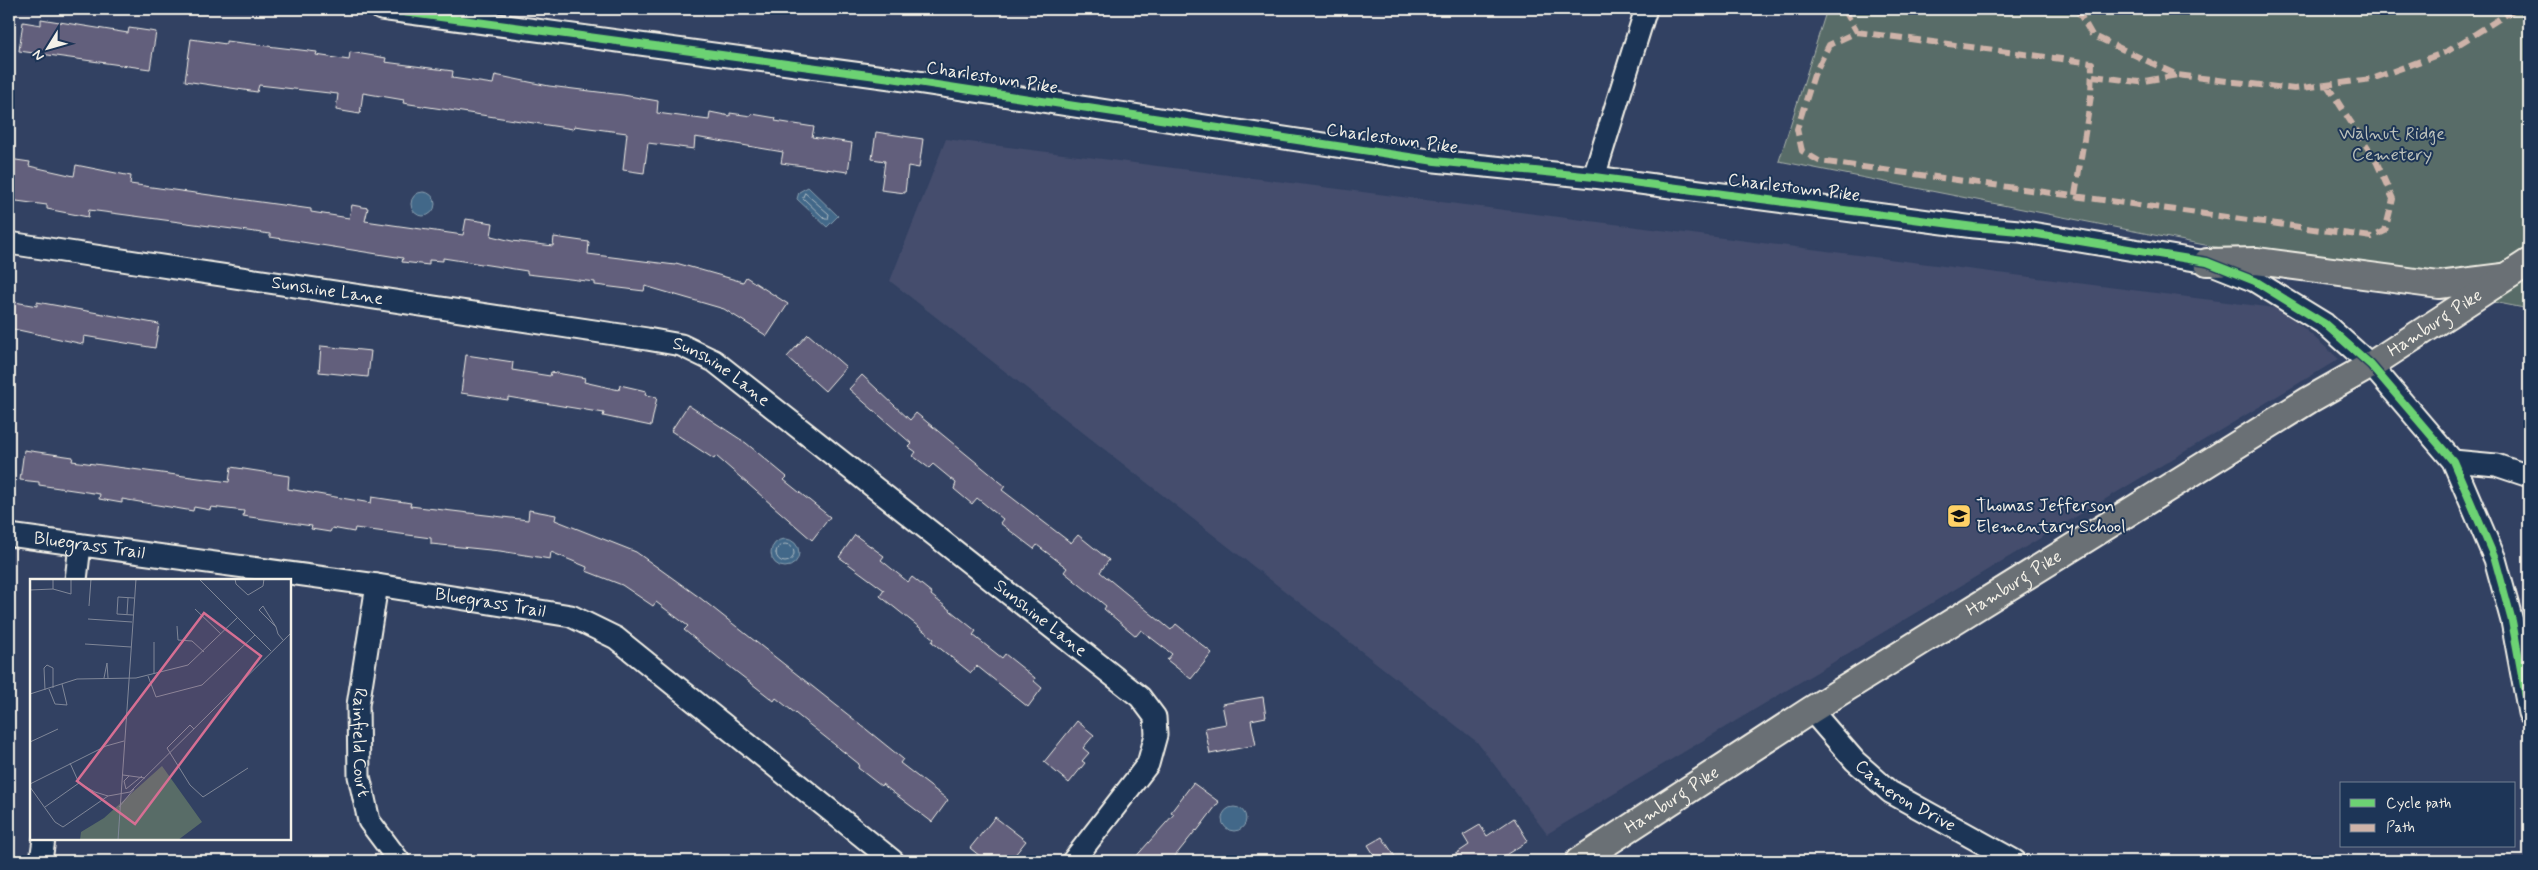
<svg xmlns="http://www.w3.org/2000/svg" width="2538" height="870" viewBox="0 0 2538 870" font-family="Mynerve,sans-serif">
<style>
.built{fill:#444d6d}
.green{fill:#586c67;stroke:#a6aea8}
.water{fill:#426889;stroke:#899faf}
.lines{fill:none;stroke-linecap:round;stroke-linejoin:round}
.shore{stroke:#adbac2;stroke-width:1}
.building{fill:#625e7c;stroke:#f4f1e8}
.minor-casing{stroke:#f4f1e8;stroke-width:25}
.major-casing{stroke:#f4f1e8;stroke-width:30}
.minor{stroke:#1d3557;stroke-width:21}
.major{stroke:#6a7074;stroke-width:26}
.quiet{stroke:#ceb3a9;stroke-width:6;stroke-dasharray:12 6;stroke-linecap:butt}
.cycleway-casing{stroke:#1d3557;stroke-width:11}
.cycleway{stroke:#6cd273;stroke-width:8}
.labels{text-anchor:middle;dominant-baseline:central;stroke-width:4;stroke-linejoin:round;paint-order:stroke}
.street-label{font-size:18px;fill:#f4f1e8;stroke:#1d3557}
.park-label{font-size:18px;fill:#bdc2bb;stroke:#1d3557}
.poi-label{font-size:18px;fill:#f4f1e8;stroke:#1d3557;text-anchor:start}
.inset-road{fill:none;stroke:#808798;stroke-width:1}
.view{fill:#d66f93;fill-opacity:0.15;stroke:#d66f93;stroke-width:2.5}
.inset-edge{fill:none;stroke:#f4f1e8;stroke-width:2.5}
</style>
<rect width="100%" height="100%" fill="#324162"/>
<filter id="ink" filterUnits="userSpaceOnUse"><feTurbulence type="fractalNoise" baseFrequency=".02" numOctaves="2"/><feDisplacementMap in="SourceGraphic" scale="10" xChannelSelector="R" yChannelSelector="G"/><feConvolveMatrix kernelMatrix="1 2 1 2 8 2 1 2 1" color-interpolation-filters="sRGB"/></filter>
<g filter="url(#ink)">
<!-- built -->
<path class="built" d="M 946,139 L 2282,309 L 2339,359 L 1547,834 L 1477,742 L 890,281 Z"/>
<!-- green -->
<path class="green" d="M 1827,9 L 2529,9 L 2529,309 L 1779,161 Z"/>
<!-- water -->
<path class="water" d="M 808,187 L 838,216 L 827,227 L 797,199 L 799,192 Z
M411 204a12 12 0 1 1 24 0a12 12 0 1 1-24 0Z
M771 553a14 14 0 1 1 28 0a14 14 0 1 1-28 0Z
M1222 819a12 12 0 1 1 24 0a12 12 0 1 1-24 0Z"/>
<g class="lines">
<!-- shore -->
<path class="shore" d="M 805,193 L 829,214 L 828,219 L 825,219 L 803,198 Z
M776 553a9 9 0 1 1 18 0a9 9 0 1 1-18 0Z"/>
</g>
<!-- building -->
<path class="building" d="M 41,19 L 128,33 L 129,28 L 156,32 L 150,69 L 19,51 L 23,22 L 41,25 Z
M 191,39 L 226,44 L 226,41 L 317,52 L 316,55 L 349,60 L 350,52 L 386,58 L 385,62 L 453,71 L 452,78 L 493,84 L 495,75 L 549,86 L 623,95 L 658,101 L 657,113 L 709,120 L 710,112 L 730,116 L 730,113 L 751,116 L 752,114 L 776,118 L 775,121 L 814,127 L 812,137 L 852,143 L 848,172 L 781,163 L 783,152 L 695,137 L 694,149 L 648,143 L 644,173 L 623,170 L 627,133 L 574,126 L 573,129 L 403,103 L 404,100 L 363,93 L 360,114 L 336,110 L 338,94 L 259,85 L 257,92 L 185,81 Z
M 876,132 L 923,139 L 919,168 L 908,166 L 905,193 L 881,190 L 885,161 L 872,159 Z
M 9,159 L 30,162 L 29,166 L 74,176 L 76,165 L 131,176 L 130,184 L 311,209 L 311,212 L 349,218 L 352,205 L 368,208 L 365,221 L 463,235 L 466,219 L 493,223 L 491,236 L 512,241 L 553,246 L 554,237 L 589,242 L 588,254 L 675,265 L 676,263 L 743,282 L 746,277 L 788,304 L 767,336 L 724,309 L 645,286 L 644,291 L 595,285 L 595,282 L 527,274 L 527,271 L 443,258 L 443,261 L 429,260 L 429,265 L 402,262 L 403,258 L 270,237 L 270,234 L 89,210 L 88,217 L 47,209 L 47,205 L 9,200 Z
M 9,301 L 37,306 L 37,302 L 159,324 L 155,348 L 84,336 L 83,344 L 9,328 Z
M 808,334 L 846,367 L 825,391 L 787,357 Z
M 321,346 L 371,351 L 368,377 L 319,372 Z
M 466,355 L 513,362 L 512,370 L 550,376 L 551,372 L 585,378 L 584,382 L 619,390 L 620,385 L 646,391 L 645,395 L 657,397 L 651,426 L 603,416 L 604,413 L 508,397 L 508,400 L 461,393 Z
M 862,375 L 910,420 L 916,413 L 1005,486 L 1002,490 L 1071,543 L 1078,535 L 1109,560 L 1100,572 L 1171,630 L 1176,624 L 1212,653 L 1191,679 L 1167,660 L 1172,654 L 1141,630 L 1136,636 L 1104,609 L 1106,606 L 1064,572 L 1067,568 L 1037,545 L 1034,549 L 1000,523 L 1003,519 L 977,498 L 972,504 L 954,489 L 956,483 L 933,464 L 929,468 L 913,456 L 916,452 L 909,447 L 912,444 L 849,389 Z
M 688,405 L 746,443 L 787,477 L 784,480 L 830,517 L 812,540 L 716,456 L 714,459 L 671,431 Z
M 24,450 L 73,457 L 72,461 L 229,482 L 231,467 L 289,476 L 288,489 L 371,503 L 372,497 L 411,503 L 410,506 L 528,520 L 529,510 L 556,515 L 555,520 L 636,552 L 699,597 L 851,717 L 903,759 L 900,763 L 948,800 L 932,822 L 882,784 L 881,786 L 858,768 L 859,764 L 776,698 L 774,701 L 720,659 L 684,630 L 688,626 L 656,602 L 653,606 L 622,585 L 586,571 L 587,567 L 551,552 L 550,559 L 500,551 L 431,544 L 431,538 L 355,528 L 354,532 L 332,528 L 330,532 L 311,529 L 312,526 L 243,516 L 244,511 L 211,507 L 210,510 L 194,507 L 193,511 L 122,499 L 122,503 L 99,499 L 100,494 L 39,485 L 39,482 L 20,480 Z
M 855,535 L 884,556 L 881,560 L 908,582 L 912,577 L 932,593 L 931,595 L 976,631 L 973,635 L 1002,658 L 1005,654 L 1035,678 L 1034,681 L 1042,688 L 1028,707 L 977,666 L 971,673 L 932,642 L 934,639 L 880,596 L 884,590 L 839,557 Z
M 1263,697 L 1266,717 L 1251,720 L 1256,745 L 1210,754 L 1205,728 L 1226,724 L 1222,704 Z
M 1077,721 L 1094,735 L 1083,748 L 1089,753 L 1082,761 L 1085,763 L 1069,783 L 1044,762 Z
M 1193,783 L 1219,802 L 1197,831 L 1196,830 L 1171,861 L 1132,861 L 1174,814 L 1171,812 Z
M 995,817 L 1026,841 L 1010,861 L 986,861 L 970,848 Z
M 1514,818 L 1528,841 L 1496,861 L 1445,861 L 1469,845 L 1463,835 L 1480,825 L 1487,836 Z
M 1382,837 L 1398,861 L 1378,861 L 1368,845 Z"/>
<g class="lines">
<defs>
<g id="minor">
<path d="M 381,9 L 891,78 L 1435,161 L 1594,177 L 1974,227 L 2019,231 L 2207,262 L 2255,281 L 2325,324 L 2371,365 L 2453,461 L 2495,559 L 2512,621 L 2529,713"/>
<path d="M 1594,177 L 1646,9"/>
<path id="s1" d="M 9,243 L 647,339 L 681,345 L 714,361 L 1140,697 L 1155,717 L 1156,735 L 1148,764 L 1073,861"/>
<path d="M 2453,461 L 2496,465 L 2529,476"/>
<path id="s2" d="M 9,535 L 377,585 L 571,616 L 616,638 L 893,861"/>
<path d="M 76,580 L 80,545"/>
<path id="s3" d="M 377,585 L 358,705 L 359,776 L 369,821 L 399,861"/>
<path id="s4" d="M 1811,710 L 1855,761 L 1890,792 L 2015,861"/>
<path d="M 41,861 L 44,839"/>
</g>
<g id="major">
<path d="M 2207,262 L 2257,261 L 2439,285 L 2503,277"/>
<path id="s5" d="M 1579,861 L 1811,710 L 2309,400 L 2371,365 L 2529,262"/>
</g>
</defs>
<!-- minor casing -->
<use href="#minor" class="minor-casing"/>
<!-- major casing -->
<use href="#major" class="major-casing"/>
<!-- minor -->
<use href="#minor" class="minor"/>
<!-- major -->
<use href="#major" class="major"/>
<!-- quiet -->
<path class="quiet" d="M 1844,9 L 1857,32
M 2077,9 L 2092,35 L 2177,75 L 2294,89 L 2372,79 L 2448,51 L 2515,9
M 2093,76 L 2139,82 L 2177,75
M 2075,195 L 2091,96 L 2092,63 L 1857,32 L 1829,45 L 1814,75 L 1797,129 L 1802,151 L 1819,161 L 2372,237 L 2385,231 L 2393,199 L 2376,161 L 2327,85"/>
<defs>
<path id="cycleway" d="M 381,9 L 891,78 L 1435,161 L 1594,177 L 1974,227 L 2019,231 L 2207,262 L 2255,281 L 2325,324 L 2371,365 L 2453,461 L 2495,559 L 2512,621 L 2529,713"/>
</defs>
<!-- cycleway casing -->
<use href="#cycleway" class="cycleway-casing"/>
<!-- cycleway -->
<use href="#cycleway" class="cycleway"/>
</g>
</g>
<!-- icons -->
<defs>
<symbol id="school-square" viewBox="-11 -11 22 22"><rect x="-9" y="-9" width="18" height="18" rx="4" fill="#ffd166" stroke="#1d3557"/><path d="M0-5L7-2L0 1L-7-2ZM-4 1L0 2.5L4 1V4Q0 6-4 4Z" fill="#111"/></symbol>
</defs>
<g fill-rule="evenodd">
<use href="#school-square" x="1945" y="502" width="28" height="28"/>
</g>
<g class="labels">
<!-- street labels -->
<g class="street-label">
<text transform="translate(992 78) rotate(9)">Charlestown Pike</text>
<text transform="translate(1392 139) rotate(8)">Charlestown Pike</text>
<text transform="translate(1794 188) rotate(7)">Charlestown Pike</text>
<text stroke="none"><textPath href="#s1" startOffset="322">Sunshine Lane</textPath></text>
<text stroke="none"><textPath href="#s5" startOffset="1011">Hamburg Pike</textPath></text>
<text stroke="none"><textPath href="#s1" startOffset="728">Sunshine Lane</textPath></text>
<text stroke="none"><textPath href="#s2" startOffset="81">Bluegrass Trail</textPath></text>
<text stroke="none"><textPath href="#s5" startOffset="516">Hamburg Pike</textPath></text>
<text stroke="none"><textPath href="#s2" startOffset="486">Bluegrass Trail</textPath></text>
<text stroke="none"><textPath href="#s1" startOffset="1132">Sunshine Lane</textPath></text>
<text stroke="none"><textPath href="#s3" startOffset="159">Rainfield Court</textPath></text>
<text stroke="none"><textPath href="#s4" startOffset="129">Cameron Drive</textPath></text>
<text stroke="none"><textPath href="#s5" startOffset="111">Hamburg Pike</textPath></text>
</g>
<!-- park labels -->
<g class="park-label">
<text x="2392" y="134">Walnut Ridge<tspan x="2392" dy="21">Cemetery</tspan></text>
</g>
<!-- poi labels -->
<g class="poi-label">
<text x="1976" y="506">Thomas Jefferson<tspan x="1976" dy="21">Elementary School</tspan></text>
</g>
</g>
<!-- overview -->
<g transform="translate(30 579)">
<rect width="261" height="261" fill="#324162"/>
<path d="M 132,187 L 172,243 L 148,261 L 50,261 L 51,253 L 74,239 Z" fill="#586c67"/>
<path class="inset-road" d="M 169,0 L 241,72M 205,0 L 206,5 L 218,16 L 233,7 L 234,0M 23,10 L 41,15 L 41,0M 0,11 L 23,10 L 23,0M 59,27 L 61,0M 165,30 L 191,55M 97,35 L 98,19M 103,36 L 87,35 L 88,18 L 104,19M 58,40 L 102,43M 147,47 L 148,61 L 162,62 L 174,73M 246,48 L 229,31 L 233,27 L 246,48 L 248,55 L 253,61M 55,65 L 101,68M 0,73 L 0,105M 124,95 L 124,63M 118,97 L 126,118 L 172,106 L 225,56M 74,99 L 77,84 L 78,99M 19,110 L 25,125 L 37,126 L 32,105M 15,111 L 14,89 L 17,86 L 23,89 L 23,109M 0,115 L 47,100 L 106,99 L 158,86 L 207,39M 164,150 L 160,146 L 137,169 L 160,206 L 173,218 L 218,189M 0,163 L 28,150M 40,184 L 49,204 L 65,213 L 78,217 L 100,213 L 262,53M 93,196 L 115,199M 99,197 L 94,202 L 96,210 L 112,197M 0,205 L 76,167 L 94,162M 0,208 L 25,243 L 33,248 L 78,217M 15,228 L 49,204M 89,228 L 104,210M 88,261 L 106,0"/>
<path class="view" d="M 174,34 L 231,77 L 105,245 L 47,202 Z"/>
<rect width="261" height="261" class="inset-edge"/>
</g>
<!-- margin -->
<rect width="2538" height="870" fill="none" stroke="#1d3557" stroke-width="30"/>
<rect x="15" y="15" width="2508" height="840" fill="none" stroke="#f4f1e8" stroke-width="2" filter="url(#ink)"/>
<!-- legend -->
<rect x="2340" y="782" width="175" height="65" fill="#1d3557" stroke="#738091"/>
<rect x="2350" y="799" width="25" height="8" fill="#6cd273" stroke="#738091"/>
<text x="2386" y="808" font-size="15" fill="#f4f1e8">Cycle path</text>
<rect x="2350" y="824" width="25" height="8" fill="#ceb3a9" stroke="#738091"/>
<text x="2386" y="832" font-size="15" fill="#f4f1e8">Path</text>
<!-- north arrow -->
<g transform="translate(48 48) rotate(233)" stroke="#1d3557" stroke-width="4" paint-order="stroke">
<path d="M0-4L9 19L0 12L-9 19Z" fill="#f4f1e8"/>
<text y="-8" font-size="14" font-weight="bold" text-anchor="middle" fill="#f4f1e8">N</text>
</g>
</svg>
